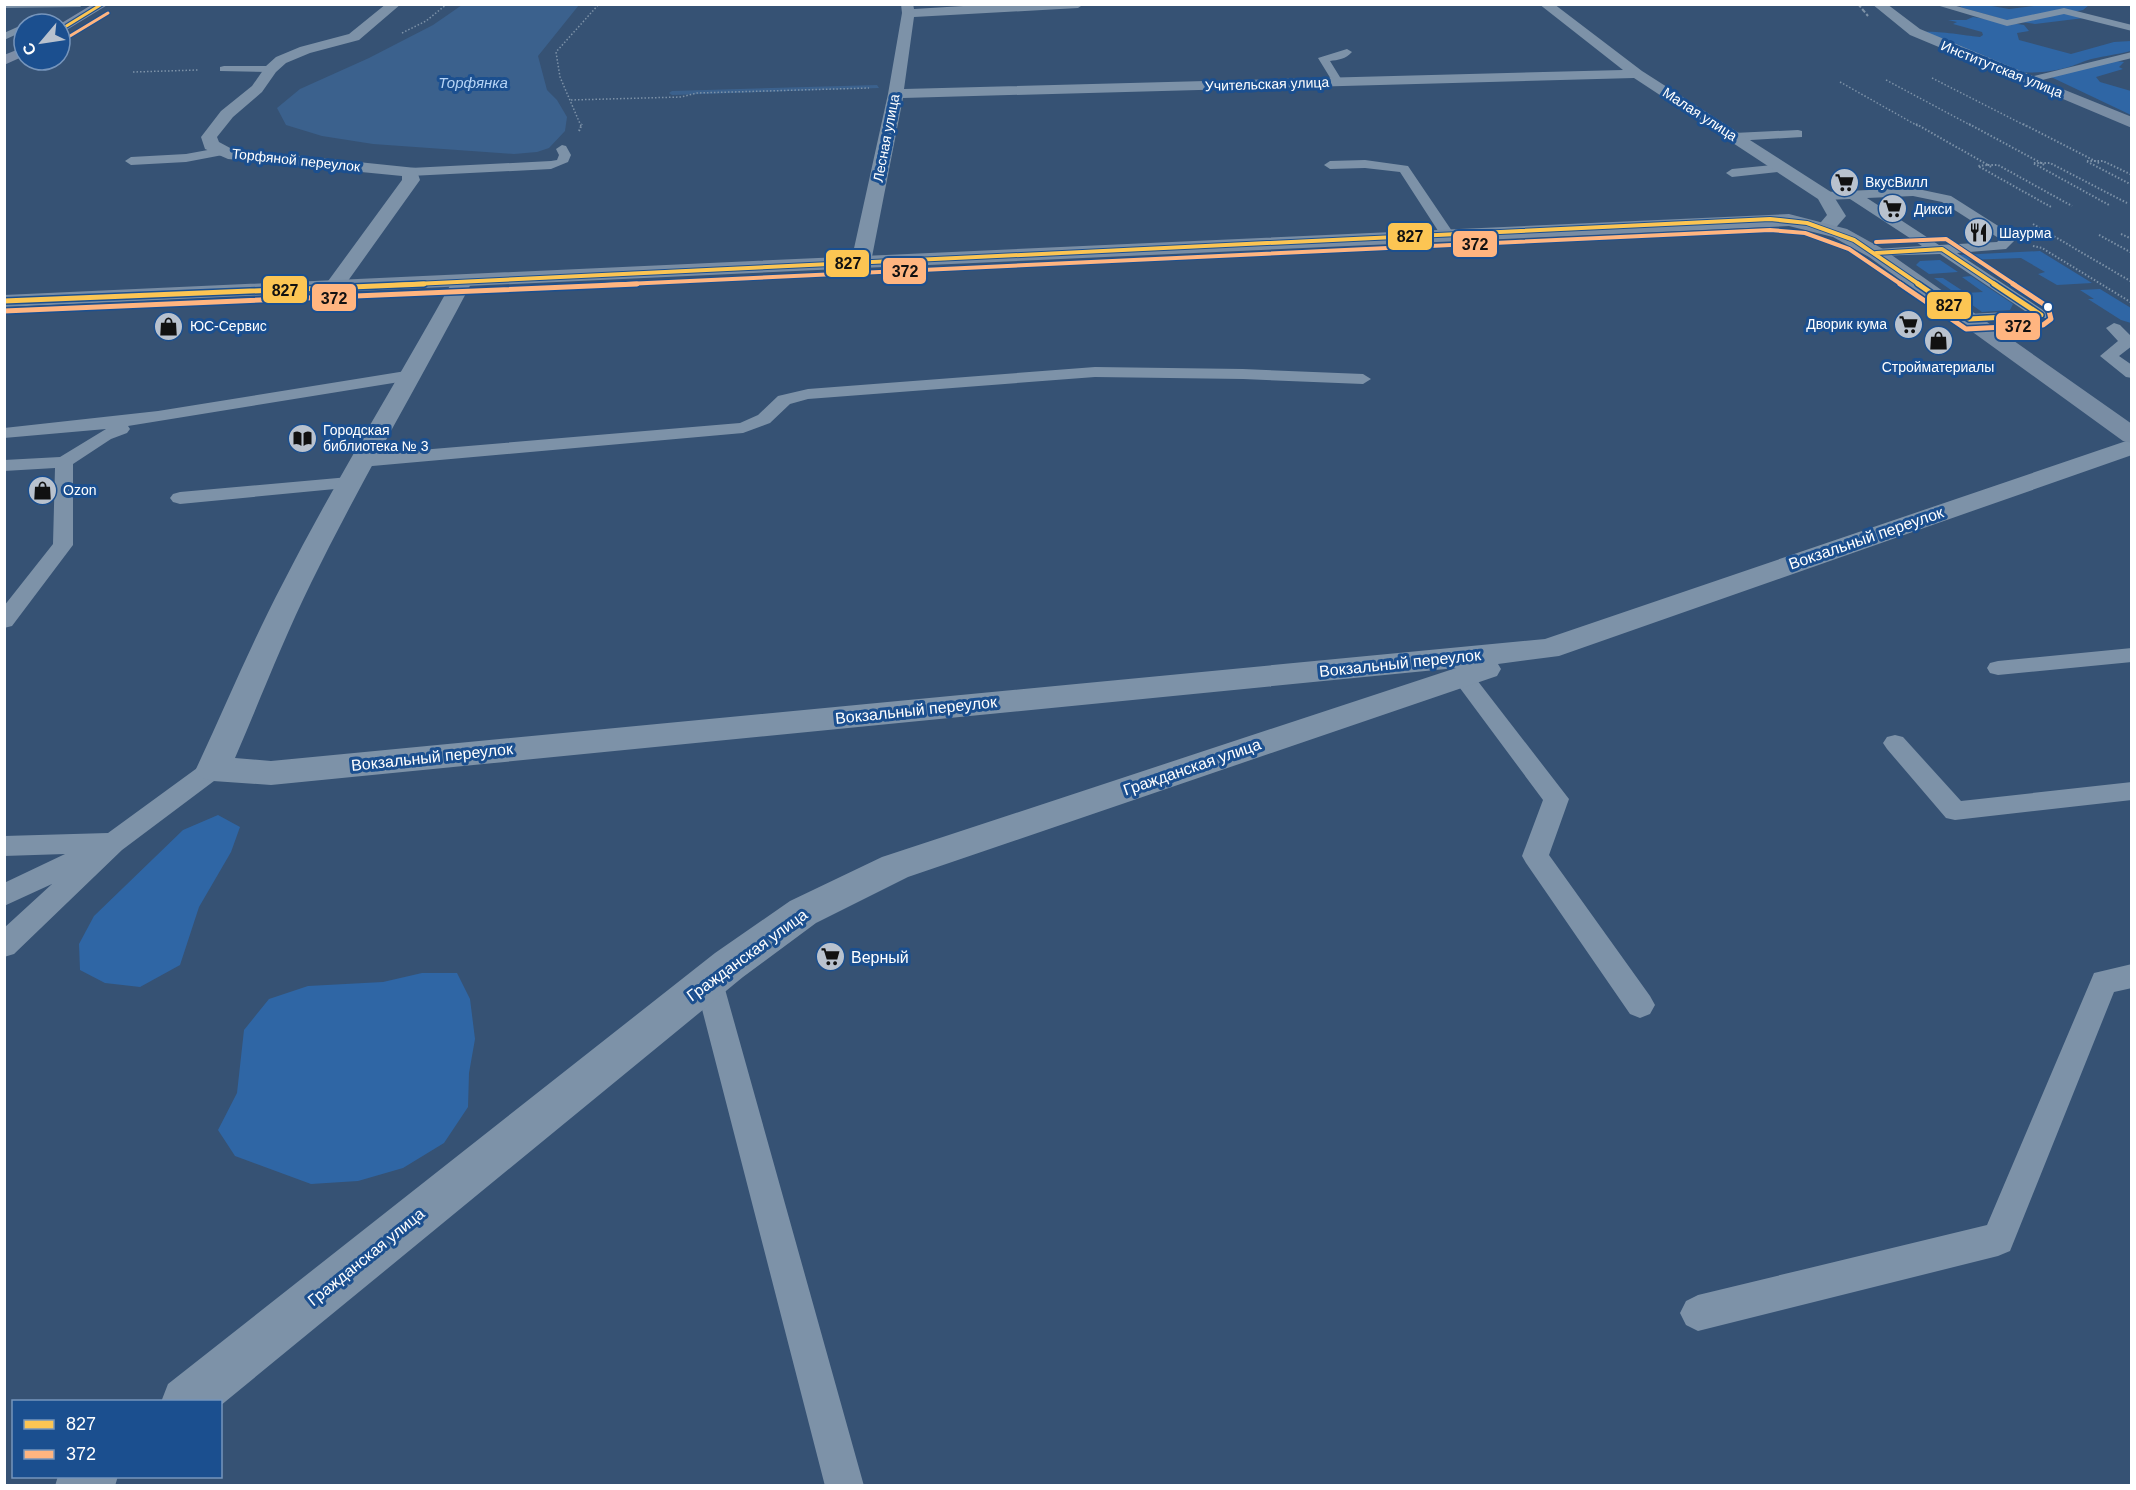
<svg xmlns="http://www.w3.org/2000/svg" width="2136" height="1490" viewBox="0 0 2136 1490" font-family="Helvetica,sans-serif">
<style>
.green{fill:#2f66a5}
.water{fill:#3b618d}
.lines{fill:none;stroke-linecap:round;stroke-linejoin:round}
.stream{fill:#3b618d;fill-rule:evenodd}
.path-far1{stroke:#7d92a8;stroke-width:1.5;stroke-dasharray:1.5 2;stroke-linecap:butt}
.path{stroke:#7d92a8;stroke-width:2;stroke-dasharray:1.5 2;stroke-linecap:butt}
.lane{fill:#7d92a8;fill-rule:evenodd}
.street{fill:#7d92a8;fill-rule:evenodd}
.secondary{fill:#798da4;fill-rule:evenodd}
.primary{fill:#7d8ea7;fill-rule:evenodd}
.rail{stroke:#7e92a7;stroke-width:2;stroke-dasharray:4.5 2;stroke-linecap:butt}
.bus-1-far2-casing{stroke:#1b4f8f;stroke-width:5}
.bus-1-far1-casing{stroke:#1b4f8f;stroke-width:6}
.bus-1-casing{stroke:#1b4f8f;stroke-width:8}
.bus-2-far2-casing{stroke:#1b4f8f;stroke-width:5}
.bus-2-far1-casing{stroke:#1b4f8f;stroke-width:6}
.bus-2-casing{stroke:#1b4f8f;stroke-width:8}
.bus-1-far2{stroke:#fcc553;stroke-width:3}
.bus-1-far1{stroke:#fcc553;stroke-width:4}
.bus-1{stroke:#fcc553;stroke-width:5}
.bus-2-far2{stroke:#ffb580;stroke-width:3}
.bus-2-far1{stroke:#ffb580;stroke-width:4}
.bus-2{stroke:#ffb580;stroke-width:5}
.bus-dot{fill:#fff;stroke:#1b4f8f;stroke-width:2}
.labels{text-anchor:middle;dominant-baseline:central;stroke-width:6;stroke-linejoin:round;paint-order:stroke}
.far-street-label{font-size:14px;fill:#fff;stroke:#1b4f8f}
.far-poi-label{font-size:14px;fill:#fff;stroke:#1b4f8f;text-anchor:start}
.far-water-label{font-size:15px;font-style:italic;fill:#b5d3f5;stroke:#1b4f8f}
.street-label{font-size:16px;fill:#fff;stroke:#1b4f8f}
.poi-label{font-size:16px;fill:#fff;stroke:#1b4f8f;text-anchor:start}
.line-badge{stroke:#1b4f8f;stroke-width:2}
.pale-badge-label{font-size:16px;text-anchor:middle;font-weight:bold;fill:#111}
</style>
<rect width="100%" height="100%" fill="#365274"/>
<!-- green -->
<path class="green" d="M 1963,4 L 1986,5 L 2009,9 L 2042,5 L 2089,5 L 2083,10 L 2073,12 L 2084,18 L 2035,24 L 2006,20 L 1960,7 Z
M 1973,17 L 2024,25 L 2029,31 L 2017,33 L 2019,40 L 2071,54 L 2114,42 L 2131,41 L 2131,51 C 2117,55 2099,56 2085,61 C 2064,70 2043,74 2020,72 L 1920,33 C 1929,29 1967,36 1980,37 L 1983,35 L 1982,32 L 1953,24 L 1957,22 L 1948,20 L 1966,20 Z
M 2115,61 L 2124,62 L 2119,67 L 2123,69 L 2096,77 L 2100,82 L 2131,91 L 2131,115 L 2051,77 Z
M 2040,251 L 2092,283 L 2057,285 L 2038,274 L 2045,272 L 2021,258 L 1966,260 L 1959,255 Z
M 1940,260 L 1958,272 L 1929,274 L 1916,265 L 1920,261 Z
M 1971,276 L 2013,304 L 2010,310 L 1982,312 L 1934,278 L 1943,278 L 1966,293 L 1983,292 L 1962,277 Z
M 2100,289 L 2131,308 L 2131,323 L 2121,320 L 2088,299 L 2094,299 L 2080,290 Z
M 218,815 L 240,827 L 231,852 L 199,907 L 180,965 L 140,987 L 105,983 L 80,970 L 79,944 L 94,916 L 183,830 Z
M 422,973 L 457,973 L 470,999 L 475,1039 L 469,1073 L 468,1107 L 444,1143 L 403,1168 L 358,1181 L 311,1184 L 235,1156 L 218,1130 L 237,1093 L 244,1030 L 269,999 L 308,986 L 383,982 Z"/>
<!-- water -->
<path class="water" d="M 462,5 L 579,5 L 538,56 L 547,90 L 557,100 L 567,117 L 565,131 L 549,148 L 537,152 L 514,154 L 373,144 L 322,136 L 286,125 L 277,108 L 300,89 L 369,58 L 433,25 Z"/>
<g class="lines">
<!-- stream -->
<path class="stream" d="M 877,85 L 879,88 L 672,95 L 669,93 L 672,91 Z"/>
<!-- path-far1 -->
<path class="path-far1" d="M 402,33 L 426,21 L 447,4
M 133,72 L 198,70
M 1932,78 L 2026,126
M 1886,80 L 1972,126
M 1840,82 L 1918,126
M 571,100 L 681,97 L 697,93 L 869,88
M 581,126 L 560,77 L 556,52 L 599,4"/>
<!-- path -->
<path class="path" d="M 1916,124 L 1988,165 L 1978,166 L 2051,207
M 1969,124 L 2041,163 L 2033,163 L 2109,205
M 2023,124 L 2095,161 L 2086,161 L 2132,185
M 579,131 L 582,124
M 2099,163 L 2095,161 L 2103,161 L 2132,175
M 2044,165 L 2041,163 L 2050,163 L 2127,203
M 1991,167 L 1988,165 L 1998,165 L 2072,206
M 2033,224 L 2132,282
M 2121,234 L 2132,239
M 2099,235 L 2132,253
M 2033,246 L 2042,248 L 2132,303"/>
<!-- lane -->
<path class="lane" d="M 4,4 L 84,4 L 80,7 L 4,8 Z
M 1933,4 L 1949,4 L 2007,20 L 2064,8 L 2132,25 L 2132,31 L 2064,14 L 2007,26 Z
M 24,24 L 24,31 L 4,40 L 4,33 Z
M 1347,49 L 1352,52 C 1346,59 1338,60 1330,61 L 1343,82 L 1342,84 L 1334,84 L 1318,58 Z
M 2132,52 L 2132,58 L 2030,83 L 2025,80 L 2026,78 Z
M 224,66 L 271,66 L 276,69 L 271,72 L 220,71 L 220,67 Z
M 1798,130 L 1802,131 L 1802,137 L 1734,141 L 1728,137 L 1734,133 Z
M 562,145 L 566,146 L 571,155 L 568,162 L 551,169 L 410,176 L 404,172 L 410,168 L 551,161 L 557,160 L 559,155 L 556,149 Z
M 224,147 L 228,148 L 228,154 L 186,162 L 131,165 L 125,161 L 131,157 L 186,154 Z
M 1365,160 L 1408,166 L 1454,234 L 1452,237 L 1442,237 L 1400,172 L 1365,168 L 1330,169 L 1324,165 L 1330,161 Z
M 1782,164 L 1788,168 L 1786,171 L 1732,177 L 1726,173 L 1732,169 Z
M 1913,188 L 1951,196 L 2014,236 L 2016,239 L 2006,249 L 1957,253 L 2046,312 L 2049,315 L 2046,318 L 1964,322 L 1961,319 L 1969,314 L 2025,311 L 1940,254 L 1871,256 L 1869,253 L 1871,250 L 1876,249 L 1922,246 L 1850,199 L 1825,200 L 1818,196 L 1825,192 ZM 1913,196 L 1942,202 L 2000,239 L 1997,242 L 1939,245 L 1867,198 Z
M 2114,323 L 2120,325 L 2132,337 L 2132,346 L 2119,356 L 2132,365 L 2132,378 L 2126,377 L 2100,356 L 2118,341 L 2106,328 Z
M 1095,367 L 1243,369 L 1363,374 L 1371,379 L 1363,384 L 1243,379 L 1095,377 L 808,399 L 790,404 L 770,423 L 743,433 L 361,467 L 355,465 L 352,461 L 355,457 L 361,455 L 740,423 L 758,415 L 778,396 L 808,389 Z
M 412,370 L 418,371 L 420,375 L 418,379 L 128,426 L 130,429 L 127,433 L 111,439 L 73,464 L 73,545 L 12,626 L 4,628 L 4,606 L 53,544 L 55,468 L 4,471 L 4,460 L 60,457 L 106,429 L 4,438 L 4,428 L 158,411 Z
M 349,477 L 356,479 L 358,483 L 356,487 L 180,504 L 173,502 L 170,498 L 173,494 L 180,492 Z
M 2132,648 L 2132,662 L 1998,675 L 1990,673 L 1987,668 L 1990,663 L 1998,661 Z
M 1462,668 L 1470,671 L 1569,799 L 1549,855 L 1650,996 L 1655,1005 L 1650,1014 L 1640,1018 L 1630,1014 L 1526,863 L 1522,856 L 1543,800 L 1451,676 L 1454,671 Z
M 1895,735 L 1903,737 L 1961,801 L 2132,782 L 2132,800 L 1955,820 L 1946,818 L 1887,749 L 1883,743 L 1887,737 Z
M 213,760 L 222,763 L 225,769 L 222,775 L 122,850 L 14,954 L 4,957 L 4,928 L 52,884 L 4,906 L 4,883 L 65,854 L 4,856 L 4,836 L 108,833 L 204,763 Z
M 2132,964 L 2132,988 L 2114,992 L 2010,1251 L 1998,1256 L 1698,1331 L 1686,1325 L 1680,1313 L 1686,1301 L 1698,1295 L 1987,1225 L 2094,973 Z
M 709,970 L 719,973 L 723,982 L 864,1486 L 825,1486 L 695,982 L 699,973 Z"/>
<!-- street -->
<path class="street" d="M 386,4 L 401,4 L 359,40 L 310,53 L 286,63 L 276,72 L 262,92 L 233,117 L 217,137 L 219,142 L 232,149 L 416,168 L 420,180 L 340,292 L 333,294 L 326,292 L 323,288 L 402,180 L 402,176 L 228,159 L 205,149 L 201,137 L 221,111 L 252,86 L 266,66 L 276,57 L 300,47 L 349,34 Z
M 901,4 L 913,4 L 914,9 L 996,4 L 1084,4 L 1078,8 L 914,17 L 904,89 L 1623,70 L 1539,4 L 1554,4 L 1642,71 L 1831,192 L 1846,216 L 1832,232 L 1818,232 L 1816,228 L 1827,215 L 1818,199 L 1634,78 L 903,98 L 871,262 L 868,266 L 854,266 L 851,262 L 888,94 L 902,13 Z
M 1872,4 L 1887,4 L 1920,29 L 2035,77 L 2037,80 L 2035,83 L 2025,83 L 1910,35 Z
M 462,276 L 469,278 L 472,282 C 419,383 361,481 311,583 C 283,640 260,700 235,758 L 271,761 L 1545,639 L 2132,439 L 2132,455 L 1559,656 L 1498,664 L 1501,669 L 1497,676 L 908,877 L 816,923 L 743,977 L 220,1406 L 220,1402 L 161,1402 L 168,1384 L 715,953 L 790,901 L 882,857 L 1456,668 L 271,785 L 213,781 L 201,778 L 196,769 C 225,707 251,644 283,583 C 335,481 396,383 452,282 L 455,278 Z
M 58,1476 L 118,1476 L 115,1486 L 55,1486 Z"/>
<!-- secondary -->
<path class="secondary" d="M 2030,76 L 2132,117 L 2132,128 L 2025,83 L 2023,80 L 2025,77 Z
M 1789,214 L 1847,229 L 1883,249 L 2132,424 L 2132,443 L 2123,441 L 1869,257 L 1833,237 L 1789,226 L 4,307 L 4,295 Z"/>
<!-- primary -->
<path class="primary" d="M 93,4 L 109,4 L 60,34 L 60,24 Z
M 24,47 L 24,56 L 4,65 L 4,55 Z"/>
<!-- rail -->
<path class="rail" d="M 1858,4 L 1868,16"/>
<defs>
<path id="bus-1-far2" d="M 60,30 L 102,4"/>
<path id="bus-1-far1" d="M 1876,253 L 1942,249 L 1996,285
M 393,285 L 1770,219 L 1807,223 L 1854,240 L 1920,285"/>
<path id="bus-1" d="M 1918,284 L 1969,319 L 2041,315 L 1994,284
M 4,301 L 424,284"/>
<path id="bus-2-far2" d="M 65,39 L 108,13"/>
<path id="bus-2-far1" d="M 1876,242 L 1946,239 L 2015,285
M 605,285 L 1770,230 L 1805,233 L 1849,249 L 1902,285"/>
<path id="bus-2" d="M 1900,284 L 1966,329 L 2043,325 L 2051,319 L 2048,307 L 2013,284
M 4,311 L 637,284"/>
</defs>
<!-- bus-1-far2 casing -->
<use href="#bus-1-far2" class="bus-1-far2-casing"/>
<!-- bus-1-far1 casing -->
<use href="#bus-1-far1" class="bus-1-far1-casing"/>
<!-- bus-1 casing -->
<use href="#bus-1" class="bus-1-casing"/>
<!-- bus-2-far2 casing -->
<use href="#bus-2-far2" class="bus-2-far2-casing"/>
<!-- bus-2-far1 casing -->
<use href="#bus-2-far1" class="bus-2-far1-casing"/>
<!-- bus-2 casing -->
<use href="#bus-2" class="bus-2-casing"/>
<!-- bus-1-far2 -->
<use href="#bus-1-far2" class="bus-1-far2"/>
<!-- bus-1-far1 -->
<use href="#bus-1-far1" class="bus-1-far1"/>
<!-- bus-1 -->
<use href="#bus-1" class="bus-1"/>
<!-- bus-2-far2 -->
<use href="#bus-2-far2" class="bus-2-far2"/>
<!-- bus-2-far1 -->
<use href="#bus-2-far1" class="bus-2-far1"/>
<!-- bus-2 -->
<use href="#bus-2" class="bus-2"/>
</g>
<!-- icons -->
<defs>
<symbol id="supermarket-disc" viewBox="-11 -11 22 22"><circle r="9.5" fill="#b9c2ce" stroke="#1b4f8f"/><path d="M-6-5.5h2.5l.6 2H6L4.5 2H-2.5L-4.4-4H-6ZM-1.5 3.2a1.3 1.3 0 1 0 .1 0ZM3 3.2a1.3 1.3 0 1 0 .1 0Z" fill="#111"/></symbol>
<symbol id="restaurant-disc" viewBox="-11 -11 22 22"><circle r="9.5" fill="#b9c2ce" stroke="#1b4f8f"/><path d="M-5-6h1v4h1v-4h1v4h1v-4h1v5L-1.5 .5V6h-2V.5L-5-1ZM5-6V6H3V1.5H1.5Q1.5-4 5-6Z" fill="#111"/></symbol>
<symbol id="shop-disc" viewBox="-11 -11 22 22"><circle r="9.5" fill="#b9c2ce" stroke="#1b4f8f"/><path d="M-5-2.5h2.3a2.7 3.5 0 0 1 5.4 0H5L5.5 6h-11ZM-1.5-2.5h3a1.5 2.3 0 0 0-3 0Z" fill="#111"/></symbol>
<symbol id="library-disc" viewBox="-11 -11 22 22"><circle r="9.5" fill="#b9c2ce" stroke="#1b4f8f"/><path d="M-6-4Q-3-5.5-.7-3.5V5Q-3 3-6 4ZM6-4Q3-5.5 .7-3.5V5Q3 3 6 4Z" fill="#111"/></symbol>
</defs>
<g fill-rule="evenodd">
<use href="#supermarket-disc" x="1828" y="166" width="33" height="33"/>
<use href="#supermarket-disc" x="1876" y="192" width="33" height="33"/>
<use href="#restaurant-disc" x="1962" y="216" width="33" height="33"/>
<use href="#supermarket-disc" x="1892" y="308" width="33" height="33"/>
<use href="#shop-disc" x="152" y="310" width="33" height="33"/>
<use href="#shop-disc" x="1922" y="324" width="33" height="33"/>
<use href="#library-disc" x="286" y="422" width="33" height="33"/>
<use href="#shop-disc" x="26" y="474" width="33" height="33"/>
<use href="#supermarket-disc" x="814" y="940" width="33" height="33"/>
</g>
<!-- markers -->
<circle class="bus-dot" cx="2048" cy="307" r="5"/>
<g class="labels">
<!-- far-street labels -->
<g class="far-street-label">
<text transform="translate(2002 69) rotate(22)">Институтская улица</text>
<text transform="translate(1267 84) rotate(-2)">Учительская улица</text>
<text transform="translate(1700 114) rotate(33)">Малая улица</text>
<text transform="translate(886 138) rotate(-79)">Лесная улица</text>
<text transform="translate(296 160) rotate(6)">Торфяной переулок</text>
</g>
<!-- far-poi labels -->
<g class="far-poi-label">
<text x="1865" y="182">ВкусВилл</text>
<text x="1914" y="209">Дикси</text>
<text x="1999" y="233">Шаурма</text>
<text x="1887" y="324" text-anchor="end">Дворик кума</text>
<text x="190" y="326">ЮС-Сервис</text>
<text x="1938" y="367" text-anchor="middle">Стройматериалы</text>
<text x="323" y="430">Городская<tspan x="323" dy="16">библиотека № 3</tspan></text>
<text x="63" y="490">Ozon</text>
</g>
<!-- far-water labels -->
<g class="far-water-label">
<text x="473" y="82">Торфянка</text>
</g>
<!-- street labels -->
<g class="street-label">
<text transform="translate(1866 538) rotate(-19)">Вокзальный переулок</text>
<text transform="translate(1400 663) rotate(-6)">Вокзальный переулок</text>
<text transform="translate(916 710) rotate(-6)">Вокзальный переулок</text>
<text transform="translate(432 757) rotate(-6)">Вокзальный переулок</text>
<text transform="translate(1192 767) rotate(-19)">Гражданская улица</text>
<text transform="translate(747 955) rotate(-36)">Гражданская улица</text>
<text transform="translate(366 1257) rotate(-39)">Гражданская улица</text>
</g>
<!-- poi labels -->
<g class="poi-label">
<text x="851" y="957">Верный</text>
</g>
</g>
<g class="line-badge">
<rect x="1387" y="222" width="46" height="29" rx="6" fill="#fcc553"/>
<rect x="1452" y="230" width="46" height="28" rx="6" fill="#ffb580"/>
<rect x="825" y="249" width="45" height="29" rx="6" fill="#fcc553"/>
<rect x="882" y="257" width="45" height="28" rx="6" fill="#ffb580"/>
<rect x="262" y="275" width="46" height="29" rx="6" fill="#fcc553"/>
<rect x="311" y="283" width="46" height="29" rx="6" fill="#ffb580"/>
<rect x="1926" y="291" width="46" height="29" rx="6" fill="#fcc553"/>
<rect x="1995" y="312" width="46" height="29" rx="6" fill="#ffb580"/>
</g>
<g class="pale-badge-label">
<text x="1410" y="242">827</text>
<text x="1475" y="250">372</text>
<text x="848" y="269">827</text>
<text x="905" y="277">372</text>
<text x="285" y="296">827</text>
<text x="334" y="304">372</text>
<text x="1949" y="311">827</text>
<text x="2018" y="332">372</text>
</g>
<!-- border -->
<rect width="2136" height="1490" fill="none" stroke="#ffffff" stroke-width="12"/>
<!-- legend -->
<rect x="12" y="1400" width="210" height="78" fill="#1b4f8f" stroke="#7695bc" stroke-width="1.5"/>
<rect x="24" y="1420" width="30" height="9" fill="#fcc553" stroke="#7695bc" stroke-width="1.5"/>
<text x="66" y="1430" font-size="18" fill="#ffffff">827</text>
<rect x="24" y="1450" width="30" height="9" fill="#ffb580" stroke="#7695bc" stroke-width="1.5"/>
<text x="66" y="1460" font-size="18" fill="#ffffff">372</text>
<!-- north arrow -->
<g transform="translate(42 42) rotate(241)"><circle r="28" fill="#1b4f8f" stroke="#7695bc" stroke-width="1.5"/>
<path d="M0-4.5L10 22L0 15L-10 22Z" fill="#b9c2ce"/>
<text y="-9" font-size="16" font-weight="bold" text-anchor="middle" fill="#ffffff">С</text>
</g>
</svg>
